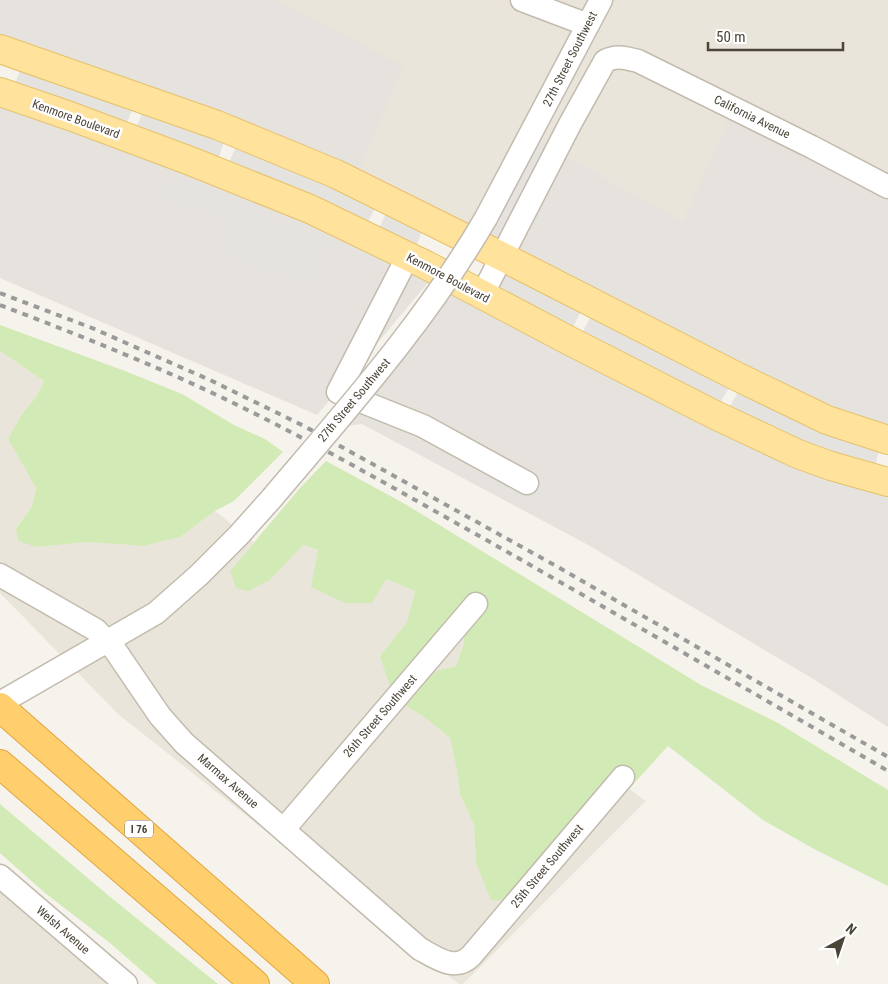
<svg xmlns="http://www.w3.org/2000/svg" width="888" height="984" viewBox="0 0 888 984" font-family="'Roboto Condensed',sans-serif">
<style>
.residential{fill:#eae5da}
.industrial{fill:#e6e2dd}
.green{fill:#d2eab5}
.parking{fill:#e5e3e0}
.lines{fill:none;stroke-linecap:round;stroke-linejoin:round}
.minor-casing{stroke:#c2bbae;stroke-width:25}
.major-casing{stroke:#e6c16a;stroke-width:30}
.highway-casing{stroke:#e0a43c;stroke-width:30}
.minor{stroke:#fff;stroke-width:22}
.major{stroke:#ffe39c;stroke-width:28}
.highway{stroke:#ffcf6e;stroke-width:28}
.rail{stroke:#9a9a9a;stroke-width:4;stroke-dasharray:6 6;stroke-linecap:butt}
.minor-bridge-casing{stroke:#c2bbae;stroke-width:25;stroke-linecap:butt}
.minor-bridge{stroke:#fff;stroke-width:22}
.labels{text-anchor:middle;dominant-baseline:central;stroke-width:5;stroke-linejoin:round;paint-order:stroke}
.shield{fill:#fff;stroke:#817c74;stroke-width:1}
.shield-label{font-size:11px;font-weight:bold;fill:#4b4439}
.street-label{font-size:12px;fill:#4b4439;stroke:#fff}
</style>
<rect width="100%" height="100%" fill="#f6f3ec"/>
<!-- residential -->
<path class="residential" d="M 277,0 L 888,0 L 888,187 L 683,221 L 557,151 L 486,218 L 459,235 L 354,183 Z
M 0,351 L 44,381 L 36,397 L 21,415 L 8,439 L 36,488 L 32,506 L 16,527 L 37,547 L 87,542 L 144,546 L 180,537 L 215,511 L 254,542 L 230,571 L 270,580 L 302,545 L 318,550 L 415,591 L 407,622 L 380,656 L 463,619 L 464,643 L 456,666 L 439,670 L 407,706 L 423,716 L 450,738 L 456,766 L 460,794 L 474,825 L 476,863 L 600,816 L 629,789 L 646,801 L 463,984 L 459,984 L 118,714 L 0,593 Z
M 0,876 L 126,984 L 0,984 Z"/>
<!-- industrial -->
<path class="industrial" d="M 0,0 L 277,0 L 403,66 L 354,183 L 0,49 Z
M 0,104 L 131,146 L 432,278 L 317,415 L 0,278 Z
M 732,112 L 888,187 L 888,440 L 473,242 L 531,135 L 557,151 L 683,221 Z
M 450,278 L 888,482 L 888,727 L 815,680 L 590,546 L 362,424 L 331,428 Z"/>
<!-- green -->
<path class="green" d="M 0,325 L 125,371 L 182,394 L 234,425 L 265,439 L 283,452 L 234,501 L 215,511 L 180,537 L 144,546 L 87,542 L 37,547 L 18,541 L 16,528 L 32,506 L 36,488 L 8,439 L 21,415 L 36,397 L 44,381 L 0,351 Z
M 326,461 L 405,504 L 701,685 L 778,723 L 888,790 L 888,886 L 814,849 L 763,820 L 668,746 L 629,789 L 600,816 L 518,901 L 491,900 L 476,863 L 474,825 L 460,794 L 456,766 L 450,738 L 423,716 L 406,706 L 417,684 L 439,670 L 456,666 L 464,643 L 463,620 L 408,673 L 390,686 L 380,656 L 407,622 L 415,591 L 386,579 L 372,603 L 345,603 L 311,587 L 318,550 L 303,545 L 270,580 L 248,591 L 236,588 L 230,571 L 300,488 Z
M 0,804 L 109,896 L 218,984 L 157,984 L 110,943 L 45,893 L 0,853 Z"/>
<!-- parking -->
<path class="parking" d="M 21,68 L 133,108 L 126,125 L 14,86 Z
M 144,109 L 225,139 L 218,160 L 135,130 Z
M 237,144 L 376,206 L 366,226 L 228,165 Z
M 176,175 L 262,209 L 264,216 L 278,226 L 300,232 L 312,231 L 325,238 L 304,282 L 294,278 L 294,274 L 290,273 L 288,275 L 278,272 L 277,268 L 269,268 L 225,250 L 237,223 L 167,194 Z
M 386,213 L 423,229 L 415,249 L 378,231 Z
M 507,271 L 581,311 L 572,329 L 497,291 Z
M 591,316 L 730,386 L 719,405 L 581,335 Z
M 739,390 L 880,447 L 874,470 L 807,449 L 728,410 Z"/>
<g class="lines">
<defs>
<path id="minor" d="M 522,0 L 588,25
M 486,218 L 601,0
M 408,256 L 338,392 L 423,426 L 527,483
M 482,295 L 570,124 L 605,61 C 617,55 625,58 638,61 L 812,147 L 888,187
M 0,575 L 96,630 L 115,650 L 160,716 L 184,743 L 420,949 C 437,958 455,972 471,956 L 623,777
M 0,703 L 156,613 L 199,575 L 238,536 L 272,498
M 284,829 L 476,604
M 0,876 L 126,984"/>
<path id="major" d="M 0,49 L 217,125 L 336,174 L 503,257 L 736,376 L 827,420 L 888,440
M 0,92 L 70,116 L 193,162 L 310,209 L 426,265 L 568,340 L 713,414 L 798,454 L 831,466 L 888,482"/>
<path id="highway" d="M 0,707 L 315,984
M 0,764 L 255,984"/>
</defs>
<!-- minor casing -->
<use href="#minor" class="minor-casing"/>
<!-- major casing -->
<use href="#major" class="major-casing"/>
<!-- highway casing -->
<use href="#highway" class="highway-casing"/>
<!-- minor -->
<use href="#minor" class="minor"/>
<!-- major -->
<use href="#major" class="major"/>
<!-- highway -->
<use href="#highway" class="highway"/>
<!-- rail -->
<path class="rail" d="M 0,293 L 92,328 L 210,380 L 304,426 L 558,567 L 888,757
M 0,305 C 58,327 116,350 173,375 C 282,423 386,484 490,542 C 623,618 756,694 888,771"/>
<defs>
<path id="minor-bridge" d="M 272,498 C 349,407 426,321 486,218"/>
</defs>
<!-- minor-bridge casing -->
<use href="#minor-bridge" class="minor-bridge-casing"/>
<!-- minor-bridge -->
<use href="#minor-bridge" class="minor-bridge"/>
</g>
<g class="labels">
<!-- shield labels -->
<rect class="shield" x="125" y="820.5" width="28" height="17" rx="4"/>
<g class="shield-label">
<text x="139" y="829">I 76</text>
</g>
<!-- street labels -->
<g class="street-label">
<text transform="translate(570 59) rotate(-63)">27th Street Southwest</text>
<text transform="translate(752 117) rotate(26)">California Avenue</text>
<text transform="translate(76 119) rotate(20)">Kenmore Boulevard</text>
<text transform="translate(448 278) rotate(28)">Kenmore Boulevard</text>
<text transform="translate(354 400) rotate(-50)">27th Street Southwest</text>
<text transform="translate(380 716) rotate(-49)">26th Street Southwest</text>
<text transform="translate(228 781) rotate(41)">Marmax Avenue</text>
<text transform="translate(547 866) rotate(-50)">25th Street Southwest</text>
<text transform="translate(63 930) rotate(41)">Welsh Avenue</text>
</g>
</g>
<!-- north arrow -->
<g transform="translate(843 939) rotate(40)" stroke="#ffffff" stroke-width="4" paint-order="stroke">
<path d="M0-4L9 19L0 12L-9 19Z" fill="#4b4439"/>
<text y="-8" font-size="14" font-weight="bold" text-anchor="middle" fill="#4b4439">N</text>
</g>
<!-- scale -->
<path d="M708 42v8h135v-8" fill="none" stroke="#4b4439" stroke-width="2.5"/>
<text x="716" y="42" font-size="15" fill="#4b4439" stroke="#ffffff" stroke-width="4" paint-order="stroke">50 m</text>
</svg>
